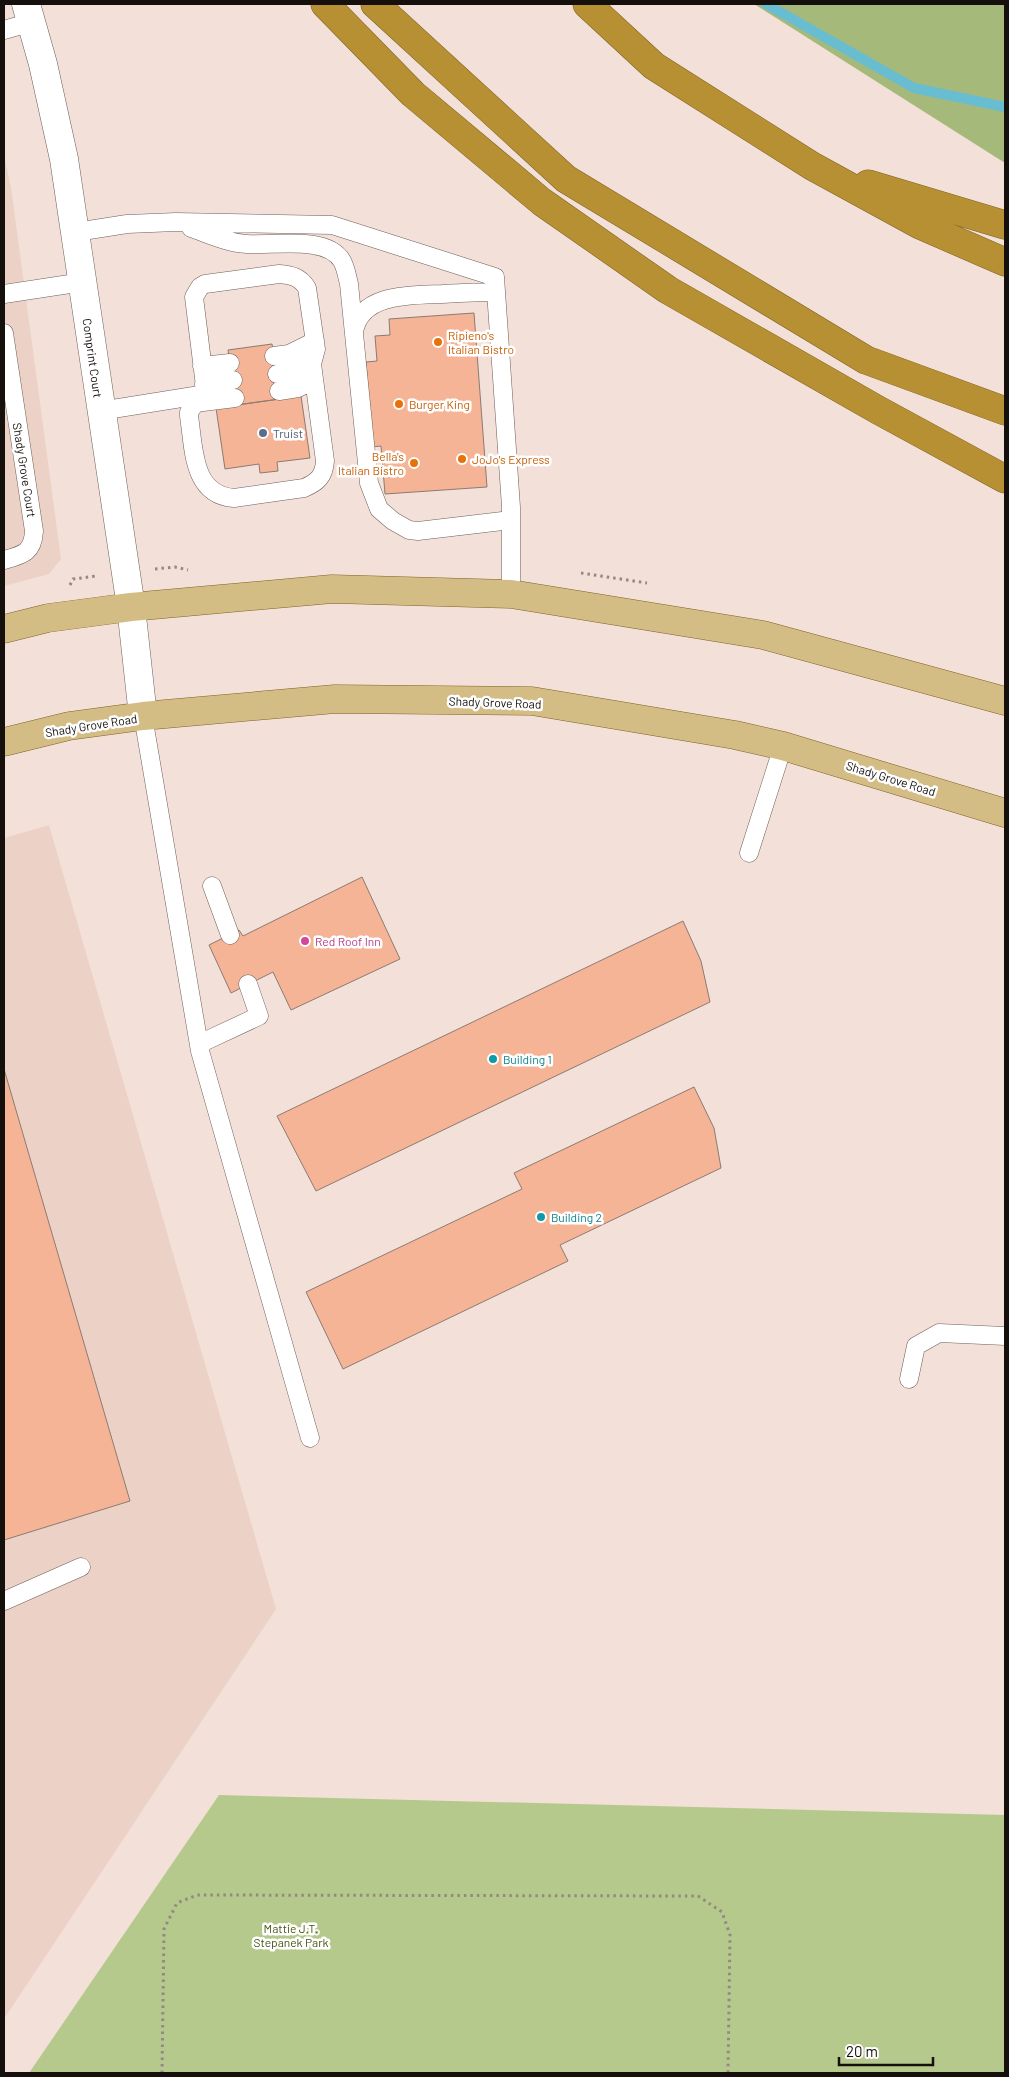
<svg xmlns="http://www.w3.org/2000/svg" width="1009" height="2077" viewBox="0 0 1009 2077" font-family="Barlow,sans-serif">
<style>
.built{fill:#ecd2c6}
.green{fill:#b5c98c}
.forest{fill:#a5b97b}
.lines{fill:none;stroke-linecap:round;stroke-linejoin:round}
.stream{stroke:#69bdd1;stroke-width:10}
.building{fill:#f5b496;stroke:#8b7b73}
.service-casing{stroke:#6f5f58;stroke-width:19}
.minor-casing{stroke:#6f5f58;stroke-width:29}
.primary-casing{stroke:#7f6326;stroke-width:29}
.motorway-casing{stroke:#7f6326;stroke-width:29}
.path{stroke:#958882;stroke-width:3;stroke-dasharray:2.5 4;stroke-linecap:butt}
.service{stroke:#fff;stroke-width:18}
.minor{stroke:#fff;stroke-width:28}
.primary{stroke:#d4bc85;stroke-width:28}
.motorway{stroke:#b79033;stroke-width:28}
.food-dot{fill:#e8710a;stroke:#fff;stroke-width:2}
.service-dot{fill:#5c6f8a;stroke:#fff;stroke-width:2}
.hotel-dot{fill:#d1479c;stroke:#fff;stroke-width:2}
.culture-dot{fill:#0f9aa8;stroke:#fff;stroke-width:2}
.labels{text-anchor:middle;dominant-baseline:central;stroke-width:5;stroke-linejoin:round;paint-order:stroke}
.food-label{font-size:12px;fill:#c56008;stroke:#fff;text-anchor:start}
.street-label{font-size:12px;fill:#16100d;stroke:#fff}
.service-label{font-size:12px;fill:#4e5e75;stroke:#fff;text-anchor:start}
.hotel-label{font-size:12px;fill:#b23c85;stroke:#fff;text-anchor:start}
.culture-label{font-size:12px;fill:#0d838f;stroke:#fff;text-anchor:start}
.park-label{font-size:12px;fill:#455612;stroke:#fff}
</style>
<rect width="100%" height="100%" fill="#f3e0d8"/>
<!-- built -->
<path class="built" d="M 4,155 L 11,187 L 61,559 L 49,574 L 4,586 Z
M 49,825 L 276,1609 L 4,2019 L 4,838 Z"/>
<!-- green -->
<path class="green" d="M 219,1795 L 1005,1815 L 1005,2073 L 29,2073 Z"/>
<!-- forest -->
<path class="forest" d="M 754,4 L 1005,4 L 1005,163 Z"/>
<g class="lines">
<!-- stream -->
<path class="stream" d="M 766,4 L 914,88 L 1005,107"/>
</g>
<!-- building -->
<path class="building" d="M 474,313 L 487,487 L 385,494 L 381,446 L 372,447 L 366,362 L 377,361 L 375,336 L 390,335 L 389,319 Z
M 272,344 L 280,399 L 236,405 L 228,350 Z
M 301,396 L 310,458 L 277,462 L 278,471 L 260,473 L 259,464 L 225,469 L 216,408 Z
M 362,877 L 400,959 L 291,1010 L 273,972 L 231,993 L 209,945 L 239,930 L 243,936 Z
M 683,921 L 701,961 L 710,1002 L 316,1191 L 277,1116 Z
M 4,1069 L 130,1501 L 4,1540 Z
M 694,1087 L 714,1128 L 721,1168 L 560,1245 L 568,1261 L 343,1369 L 306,1292 L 522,1189 L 514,1173 Z"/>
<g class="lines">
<defs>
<path id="service" d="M 4,30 L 32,22
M 191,228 C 209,234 227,243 247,244 C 273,246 327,235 342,261 C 346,268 347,276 349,284 L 369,483 L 379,509 L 393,521 L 409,530 L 418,531 L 511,520
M 76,232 L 127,224 L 176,222 L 332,225 L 495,277 L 511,507 L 511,594
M 279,274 C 292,275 300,277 307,288 L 316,349 L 312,364 L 325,461 C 324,476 318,482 304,488 L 234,498 C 192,495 194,448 189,416 L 189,412 L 204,391 L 205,386 L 194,297 L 200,287 L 205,284 Z
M 4,294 L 83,282
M 354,332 C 360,293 412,295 442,294 C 460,293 478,292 496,292
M 4,333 L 34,531 C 33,553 22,555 4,560
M 274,356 L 289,354 L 315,341
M 202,366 L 230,363
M 277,374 L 290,372 L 312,362
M 204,384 L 233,380
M 279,391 L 298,388 L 314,380
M 195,403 L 235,398
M 100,411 L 200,395
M 143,716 L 200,1051 L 310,1438
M 749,853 L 783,746
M 212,886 L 230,935
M 199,1044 L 259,1016 L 248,984
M 909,1379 L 916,1346 L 939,1333 L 1005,1336
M 4,1601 L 81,1567"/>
<path id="minor" d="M 26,4 L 43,64 L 64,159 L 131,607 L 143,716"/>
<path id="primary" d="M 4,629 L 48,618 L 131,607 L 332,589 L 511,594 L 763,635 L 1005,701
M 4,742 L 69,726 L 143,716 L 335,699 L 532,701 L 735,735 L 783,746 L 1005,813"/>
<path id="motorway" d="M 325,4 L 413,94 L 542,202 L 668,290 L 878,410 L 1005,479
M 375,4 L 566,179 L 866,360 L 1005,411
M 587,4 L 654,66 L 812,166 L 920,225 L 1005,262
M 868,184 L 1005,225"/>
</defs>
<!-- service casing -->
<use href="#service" class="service-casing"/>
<!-- minor casing -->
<use href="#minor" class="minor-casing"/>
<!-- primary casing -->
<use href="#primary" class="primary-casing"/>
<!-- motorway casing -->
<use href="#motorway" class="motorway-casing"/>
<!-- path -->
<path class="path" d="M 155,569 L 175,567 L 188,570
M 581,573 L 647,583
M 70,585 L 73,579 L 97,576
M 162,2073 L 164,1929 L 177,1903 L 197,1895 L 698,1896 L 722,1912 L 730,1935 L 728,2073"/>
<!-- service -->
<use href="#service" class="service"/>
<!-- minor -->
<use href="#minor" class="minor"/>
<!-- primary -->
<use href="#primary" class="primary"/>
<!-- motorway -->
<use href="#motorway" class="motorway"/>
</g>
<!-- markers -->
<g class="food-dot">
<circle cx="438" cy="342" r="5"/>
<circle cx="399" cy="404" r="5"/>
<circle cx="462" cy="459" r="5"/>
<circle cx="414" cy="463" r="5"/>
</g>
<circle class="service-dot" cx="263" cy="433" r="5"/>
<circle class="hotel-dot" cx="305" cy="941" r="5"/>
<g class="culture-dot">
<circle cx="493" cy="1059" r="5"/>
<circle cx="541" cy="1217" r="5"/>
</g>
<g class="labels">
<!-- food labels -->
<g class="food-label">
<text x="448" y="335">Ripieno's<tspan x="448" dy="14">Italian Bistro</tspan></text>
<text x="409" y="404">Burger King</text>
<text x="404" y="456" text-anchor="end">Bella's<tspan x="404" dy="14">Italian Bistro</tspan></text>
<text x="472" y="459">JoJo's Express</text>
</g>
<!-- street labels -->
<g class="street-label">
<text transform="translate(93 358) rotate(82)">Comprint Court</text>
<text transform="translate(25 470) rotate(81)">Shady Grove Court</text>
<text transform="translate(495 702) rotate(2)">Shady Grove Road</text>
<text transform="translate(91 725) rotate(-9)">Shady Grove Road</text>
<text transform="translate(891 778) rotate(17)">Shady Grove Road</text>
</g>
<!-- service labels -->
<g class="service-label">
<text x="273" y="433">Truist</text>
</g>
<!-- hotel labels -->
<g class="hotel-label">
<text x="315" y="941">Red Roof Inn</text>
</g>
<!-- culture labels -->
<g class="culture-label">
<text x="503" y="1059">Building 1</text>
<text x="551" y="1217">Building 2</text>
</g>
<!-- park labels -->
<g class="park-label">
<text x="291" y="1928">Mattie J.T.<tspan x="291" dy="14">Stepanek Park</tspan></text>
</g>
</g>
<!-- border -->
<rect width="1009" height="2077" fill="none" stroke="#16100d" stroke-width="10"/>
<!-- scale -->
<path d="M839 2057v8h94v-8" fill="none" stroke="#16100d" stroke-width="2.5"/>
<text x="846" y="2057" font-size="15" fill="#16100d" stroke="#ffffff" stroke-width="4" paint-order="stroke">20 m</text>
</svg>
